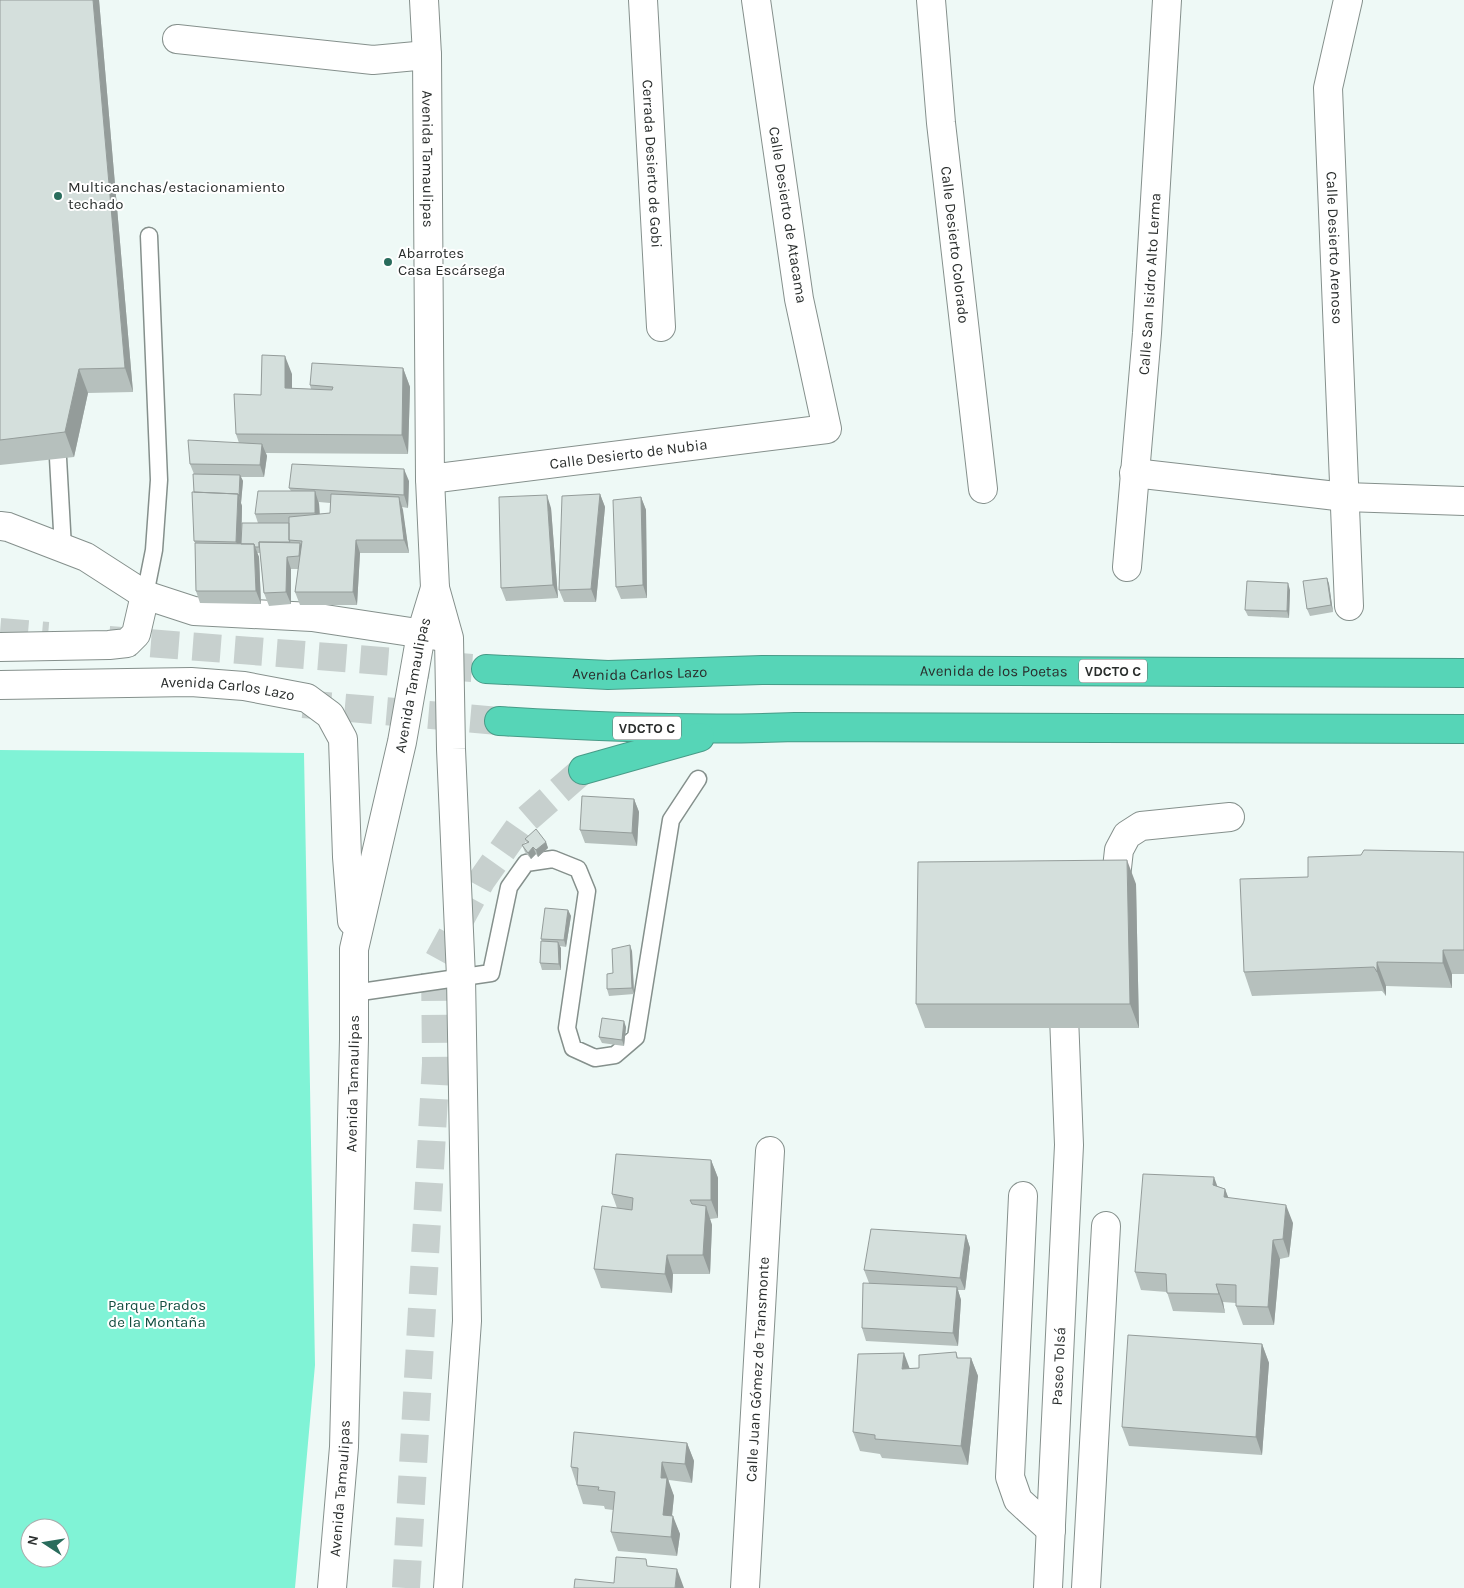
<svg xmlns="http://www.w3.org/2000/svg" width="1464" height="1588" viewBox="0 0 1464 1588" font-family="Karla,sans-serif">
<style>
.green{fill:#80f3d6;fill-rule:evenodd}
.lines{fill:none;stroke-linecap:round;stroke-linejoin:round}
.highway-tunnel{stroke:#c7d0ce;stroke-width:28;stroke-dasharray:28 14;stroke-linecap:butt}
.lane-casing{stroke:#85908c;stroke-width:19}
.street-casing{stroke:#85908c;stroke-width:30}
.secondary-casing{stroke:#85908c;stroke-width:30}
.highway-casing{stroke:#479b87;stroke-width:30}
.lane{stroke:#fff;stroke-width:16}
.street{stroke:#fff;stroke-width:28}
.secondary{stroke:#fff;stroke-width:28}
.highway{stroke:#56d5b7;stroke-width:28}
.wall{fill:#b6c0bd;fill-rule:evenodd}
.shaded-wall{fill:#949c9a}
.building{fill:#d4dfdc;stroke:#949c9a}
.poi-dot{fill:#296c5c;stroke:#fff;stroke-width:2}
.labels{text-anchor:middle;dominant-baseline:central;stroke-width:4;stroke-linejoin:round;paint-order:stroke}
.shield{fill:#fff;stroke:#6a6d6c;stroke-width:1}
.shield-label{font-size:14px;font-weight:bold;fill:#2a2e2d}
.street-label{font-size:15px;fill:#2a2e2d;stroke:#fff}
.poi-label{font-size:15px;fill:#2a2e2d;stroke:#fff;text-anchor:start}
.park-label{font-size:15px;fill:#124d40;stroke:#fff}
</style>
<rect width="100%" height="100%" fill="#eef9f6"/>
<!-- green -->
<path class="green" d="M 0,750 L 304,753 L 315,1365 L 295,1588 L 0,1588 ZM 30,1528 L 60,1528 L 60,1558 L 30,1558 Z"/>
<g class="lines">
<!-- highway-tunnel -->
<path class="highway-tunnel" d="M 0,632 L 48,636
M 109,640 L 486,669
M 303,704 L 499,721
M 406,1588 L 436,1063 L 435,966 L 481,881 L 521,824 L 583,770"/>
<defs>
<path id="lane" d="M 58,458 L 63,548
M 145,595 L 154,550 L 159,480 L 149,236
M 354,993 L 491,973 L 509,887 L 526,863 L 553,859 L 578,869 L 587,891 L 567,1028 L 573,1048 L 595,1058 L 615,1055 L 636,1037 L 671,820 L 698,779"/>
<g id="street">
<path id="s1" d="M 643,0 L 661,327"/>
<path id="s2" d="M 931,0 L 941,123 L 983,489"/>
<path id="s3" d="M 1348,0 L 1328,88 L 1349,606"/>
<path d="M 177,39 L 373,60 L 427,55"/>
<path d="M 1134,473 L 1345,497 L 1464,501"/>
<path id="s4" d="M 430,479 L 827,429 L 799,299 L 756,0"/>
<path id="s5" d="M 1127,567 L 1147,333 L 1167,0"/>
<path d="M 1104,885 L 1115,886 L 1119,850 L 1127,835 L 1141,826 L 1230,817"/>
<path d="M 1023,1196 L 1010,1477 L 1018,1500 L 1051,1530"/>
<path id="s6" d="M 745,1588 L 770,1151"/>
<path id="s7" d="M 1048,1588 L 1069,1145 L 1063,990"/>
<path d="M 1086,1588 L 1106,1226"/>
</g>
<g id="secondary">
<path id="s8" d="M 424,0 L 427,55 L 430,479 L 435,588 L 449,638 L 451,749 L 461,977 L 467,1321 L 448,1588"/>
<path d="M 0,526 L 8,527 L 86,557 L 145,595 L 194,611 L 312,617 L 437,636"/>
<path d="M 0,647 L 109,645 L 127,643 L 136,634 L 145,595"/>
<path id="s9" d="M 0,685 L 191,682 L 244,686 L 307,698 L 330,715 L 343,739 L 347,857 L 352,921"/>
<path id="s10" d="M 332,1588 L 344,1447 L 354,1039 L 354,949 L 402,742 L 421,634 L 435,588"/>
</g>
<g id="highway">
<path id="s11" d="M 486,669 L 608,675 L 762,670 L 1464,673"/>
<path d="M 499,721 C 598,727 696,731 795,727 L 1464,729"/>
<path d="M 583,770 L 700,737"/>
</g>
</defs>
<!-- lane casing -->
<use href="#lane" class="lane-casing"/>
<!-- street casing -->
<use href="#street" class="street-casing"/>
<!-- secondary casing -->
<use href="#secondary" class="secondary-casing"/>
<!-- highway casing -->
<use href="#highway" class="highway-casing"/>
<!-- lane -->
<use href="#lane" class="lane"/>
<!-- street -->
<use href="#street" class="street"/>
<!-- secondary -->
<use href="#secondary" class="secondary"/>
<!-- highway -->
<use href="#highway" class="highway"/>
</g>
<!-- wall -->
<path class="wall" d="M 0,0 L 99,0 L 133,392 L 88,393 L 74,457 L 0,465 Z
M 403,368 L 410,387 L 408,454 L 266,453 L 267,456 L 264,477 L 241,477 L 243,481 L 241,503 L 242,506 L 241,544 L 258,523 L 255,514 L 291,491 L 289,488 L 409,481 L 408,508 L 402,507 L 409,553 L 360,553 L 357,605 L 300,605 L 295,592 L 298,569 L 291,569 L 291,604 L 269,606 L 264,593 L 260,553 L 257,553 L 259,557 L 261,604 L 200,603 L 196,591 L 195,543 L 194,541 L 194,474 L 190,464 L 239,443 L 236,434 L 261,395 L 292,374 L 292,388 L 311,389 L 310,385 ZM 319,502 L 330,503 L 330,513 L 320,514 Z
M 600,494 L 605,507 L 596,602 L 564,602 L 559,590 Z
M 641,497 L 646,510 L 647,598 L 621,599 L 616,587 Z
M 551,508 L 558,598 L 506,601 L 501,588 Z
M 1327,578 L 1329,584 L 1333,612 L 1310,616 L 1307,609 Z
M 1290,590 L 1289,618 L 1248,616 L 1245,610 Z
M 634,799 L 639,812 L 637,846 L 585,843 L 580,830 Z
M 525,839 L 546,842 L 548,848 L 538,857 L 536,854 L 531,859 L 525,852 L 522,845 L 527,843 Z
M 1464,852 L 1464,974 L 1452,974 L 1452,988 L 1386,986 L 1386,996 L 1382,991 L 1252,996 L 1244,972 L 1308,877 Z
M 1136,884 L 1139,1028 L 925,1028 L 916,1004 Z
M 568,910 L 571,916 L 566,947 L 560,946 L 561,970 L 542,970 L 540,963 L 542,941 L 541,939 Z
M 632,951 L 634,994 L 609,996 L 607,989 L 613,973 Z
M 626,1027 L 624,1046 L 602,1043 L 599,1037 Z
M 711,1160 L 718,1178 L 718,1218 L 710,1219 L 712,1225 L 710,1274 L 673,1274 L 672,1293 L 601,1288 L 594,1269 L 617,1208 L 612,1194 Z
M 1217,1186 L 1225,1189 L 1228,1198 L 1293,1223 L 1289,1257 L 1280,1259 L 1274,1325 L 1243,1325 L 1236,1306 L 1236,1303 L 1223,1302 L 1225,1313 L 1173,1311 L 1167,1292 L 1141,1290 L 1135,1272 Z
M 966,1235 L 970,1248 L 965,1290 L 958,1290 L 961,1300 L 958,1346 L 866,1341 L 862,1328 L 869,1283 L 864,1270 Z
M 1262,1344 L 1269,1363 L 1262,1455 L 1129,1446 L 1122,1427 Z
M 956,1352 L 958,1358 L 971,1358 L 978,1376 L 968,1465 L 882,1458 L 880,1454 L 860,1451 L 853,1432 L 909,1369 L 919,1368 Z
M 687,1443 L 694,1461 L 692,1483 L 669,1480 L 668,1482 L 674,1496 L 672,1516 L 680,1534 L 677,1556 L 618,1551 L 611,1532 L 613,1510 L 605,1509 L 604,1506 L 583,1504 L 571,1467 Z"/>
<!-- shaded-wall -->
<path class="shaded-wall" d="M 93,0 L 99,0 L 133,392 L 125,368 Z
M 285,356 L 292,374 L 292,406 L 285,388 Z
M 403,368 L 410,387 L 408,454 L 402,435 Z
M 79,369 L 88,393 L 74,457 L 65,432 Z
M 262,444 L 267,456 L 264,477 L 260,465 Z
M 404,469 L 409,481 L 408,508 L 404,495 Z
M 240,475 L 243,481 L 241,503 L 239,496 Z
M 315,491 L 319,504 L 320,526 L 315,513 Z
M 238,494 L 242,506 L 241,554 L 236,542 Z
M 600,494 L 605,507 L 596,602 L 591,589 Z
M 547,495 L 551,508 L 558,598 L 553,585 Z
M 399,497 L 403,510 L 409,553 L 404,540 Z
M 641,497 L 646,510 L 647,598 L 643,585 Z
M 356,540 L 360,553 L 357,605 L 353,592 Z
M 300,543 L 305,555 L 304,569 L 299,556 Z
M 254,544 L 259,557 L 261,604 L 256,591 Z
M 287,557 L 291,569 L 291,604 L 286,592 Z
M 1327,578 L 1329,584 L 1333,612 L 1331,605 Z
M 1288,583 L 1290,590 L 1289,618 L 1287,611 Z
M 634,799 L 639,812 L 637,846 L 632,833 Z
M 546,842 L 548,848 L 538,857 L 536,850 Z
M 533,847 L 536,854 L 531,859 L 528,853 Z
M 1127,860 L 1136,884 L 1139,1028 L 1130,1004 Z
M 568,910 L 571,916 L 566,947 L 564,940 Z
M 558,942 L 561,948 L 561,970 L 559,964 Z
M 630,945 L 632,951 L 634,994 L 632,988 Z
M 1443,950 L 1452,974 L 1452,988 L 1443,963 Z
M 1377,962 L 1386,986 L 1386,996 L 1377,972 Z
M 624,1021 L 626,1027 L 624,1046 L 622,1040 Z
M 711,1160 L 718,1178 L 718,1218 L 711,1200 Z
M 1214,1177 L 1221,1196 L 1213,1185 Z
M 1225,1189 L 1232,1207 L 1224,1197 Z
M 1286,1205 L 1293,1223 L 1289,1257 L 1283,1239 Z
M 706,1206 L 712,1225 L 710,1274 L 703,1255 Z
M 966,1235 L 970,1248 L 965,1290 L 960,1278 Z
M 1273,1240 L 1280,1259 L 1274,1325 L 1268,1307 Z
M 667,1255 L 673,1274 L 672,1293 L 665,1274 Z
M 1216,1284 L 1223,1302 L 1225,1313 L 1219,1294 Z
M 957,1287 L 961,1300 L 958,1346 L 953,1333 Z
M 1262,1344 L 1269,1363 L 1262,1455 L 1256,1437 Z
M 904,1353 L 911,1372 L 902,1369 Z
M 971,1358 L 978,1376 L 968,1465 L 961,1446 Z
M 687,1443 L 694,1461 L 692,1483 L 685,1464 Z
M 662,1462 L 674,1496 L 670,1534 L 663,1515 L 661,1478 Z
M 673,1516 L 680,1534 L 677,1556 L 671,1537 Z
M 677,1569 L 684,1588 L 675,1588 Z"/>
<!-- building -->
<path class="building" d="M 0,0 L 93,0 L 125,368 L 79,369 L 65,432 L 0,440 Z
M 262,355 L 285,356 L 285,388 L 332,390 L 333,387 L 310,385 L 312,363 L 403,368 L 402,435 L 236,434 L 234,394 L 261,395 Z
M 188,440 L 262,444 L 260,465 L 190,464 Z
M 292,464 L 404,469 L 404,495 L 289,488 Z
M 193,474 L 240,475 L 239,496 L 238,494 L 194,492 Z
M 258,491 L 315,491 L 315,513 L 255,514 Z
M 192,492 L 238,494 L 236,542 L 194,541 Z
M 331,494 L 399,497 L 404,540 L 356,540 L 353,592 L 295,592 L 302,541 L 289,540 L 289,517 L 330,513 Z
M 600,494 L 591,589 L 559,590 L 562,496 Z
M 547,495 L 553,585 L 501,588 L 499,497 Z
M 641,497 L 643,585 L 616,587 L 613,500 Z
M 242,523 L 289,523 L 289,540 L 290,542 L 259,542 L 259,547 L 255,547 L 254,544 L 241,544 Z
M 259,542 L 300,543 L 299,556 L 287,557 L 286,592 L 264,593 Z
M 195,543 L 254,544 L 256,591 L 196,591 Z
M 1327,578 L 1331,605 L 1307,609 L 1303,581 Z
M 1247,581 L 1288,583 L 1287,611 L 1245,610 Z
M 582,796 L 634,799 L 632,833 L 580,830 Z
M 536,829 L 546,842 L 536,850 L 533,847 L 528,853 L 522,845 L 529,842 L 525,839 Z
M 1364,850 L 1464,852 L 1464,950 L 1443,950 L 1443,963 L 1377,962 L 1377,972 L 1374,967 L 1244,972 L 1240,879 L 1308,877 L 1308,857 L 1361,855 Z
M 1127,860 L 1130,1004 L 916,1004 L 918,862 Z
M 545,908 L 568,910 L 564,940 L 541,939 Z
M 541,941 L 558,942 L 559,964 L 540,963 Z
M 630,945 L 632,988 L 607,989 L 607,974 L 613,973 L 612,949 Z
M 602,1018 L 624,1021 L 622,1040 L 599,1037 Z
M 616,1154 L 711,1160 L 711,1200 L 690,1200 L 692,1204 L 706,1206 L 703,1255 L 667,1255 L 665,1274 L 594,1269 L 602,1206 L 632,1210 L 633,1198 L 612,1194 Z
M 1143,1174 L 1214,1177 L 1213,1185 L 1225,1189 L 1224,1197 L 1286,1205 L 1283,1239 L 1273,1240 L 1268,1307 L 1236,1306 L 1236,1285 L 1216,1284 L 1219,1294 L 1167,1293 L 1166,1274 L 1135,1272 Z
M 871,1229 L 966,1235 L 960,1278 L 864,1270 Z
M 863,1283 L 957,1287 L 953,1333 L 862,1328 Z
M 1128,1335 L 1262,1344 L 1256,1437 L 1122,1427 Z
M 956,1352 L 957,1358 L 971,1358 L 961,1446 L 875,1439 L 875,1435 L 853,1432 L 858,1354 L 904,1353 L 902,1369 L 919,1368 L 919,1355 Z
M 574,1432 L 687,1443 L 685,1464 L 662,1462 L 661,1478 L 667,1478 L 663,1515 L 673,1516 L 671,1537 L 611,1532 L 615,1492 L 598,1490 L 599,1487 L 577,1485 L 578,1468 L 571,1467 Z
M 616,1557 L 646,1559 L 647,1566 L 677,1569 L 675,1588 L 574,1588 L 575,1579 L 614,1583 Z"/>
<!-- markers -->
<g class="poi-dot">
<circle cx="58" cy="196" r="5"/>
<circle cx="388" cy="262" r="5"/>
</g>
<g class="labels">
<!-- shield labels -->
<g class="shield">
<rect x="1079" y="659.5" width="68" height="23" rx="4"/>
<rect x="613" y="716.5" width="68" height="23" rx="4"/>
</g>
<g class="shield-label">
<text x="1113" y="671">VDCTO C</text>
<text x="647" y="728">VDCTO C</text>
</g>
<!-- street labels -->
<g class="street-label">
<text stroke="none"><textPath href="#s8" startOffset="159">Avenida Tamaulipas</textPath></text>
<text stroke="none"><textPath href="#s1" startOffset="164">Cerrada Desierto de Gobi</textPath></text>
<text transform="translate(788 215) rotate(81)">Calle Desierto de Atacama</text>
<text stroke="none"><textPath href="#s2" startOffset="246">Calle Desierto Colorado</textPath></text>
<text stroke="none"><textPath href="#s3" startOffset="250">Calle Desierto Arenoso</textPath></text>
<text stroke="none"><textPath href="#s5" startOffset="284">Calle San Isidro Alto Lerma</textPath></text>
<text stroke="none"><textPath href="#s4" startOffset="200">Calle Desierto de Nubia</textPath></text>
<text stroke="none"><textPath href="#s11" startOffset="508">Avenida de los Poetas</textPath></text>
<text stroke="none"><textPath href="#s11" startOffset="154">Avenida Carlos Lazo</textPath></text>
<text stroke="none"><textPath href="#s10" startOffset="910">Avenida Tamaulipas</textPath></text>
<text stroke="none"><textPath href="#s9" startOffset="228">Avenida Carlos Lazo</textPath></text>
<text stroke="none"><textPath href="#s10" startOffset="505">Avenida Tamaulipas</textPath></text>
<text stroke="none"><textPath href="#s7" startOffset="222">Paseo Tolsá</textPath></text>
<text stroke="none"><textPath href="#s6" startOffset="219">Calle Juan Gómez de Transmonte</textPath></text>
<text stroke="none"><textPath href="#s10" startOffset="100">Avenida Tamaulipas</textPath></text>
</g>
<!-- poi labels -->
<g class="poi-label">
<text x="68" y="187">Multicanchas/estacionamiento<tspan x="68" dy="17">techado</tspan></text>
<text x="398" y="253">Abarrotes<tspan x="398" dy="17">Casa Escársega</tspan></text>
</g>
<!-- park labels -->
<g class="park-label">
<text x="157" y="1305">Parque Prados<tspan x="157" dy="17">de la Montaña</tspan></text>
</g>
</g>
<!-- north arrow -->
<g transform="translate(45 1543) rotate(282)"><circle r="24" fill="#ffffff" stroke="#aaabab"/>
<path d="M0-4L9 19L0 12L-9 19Z" fill="#296c5c"/>
<text y="-8" font-size="14" font-weight="bold" text-anchor="middle" fill="#2a2e2d">N</text>
</g>
</svg>
